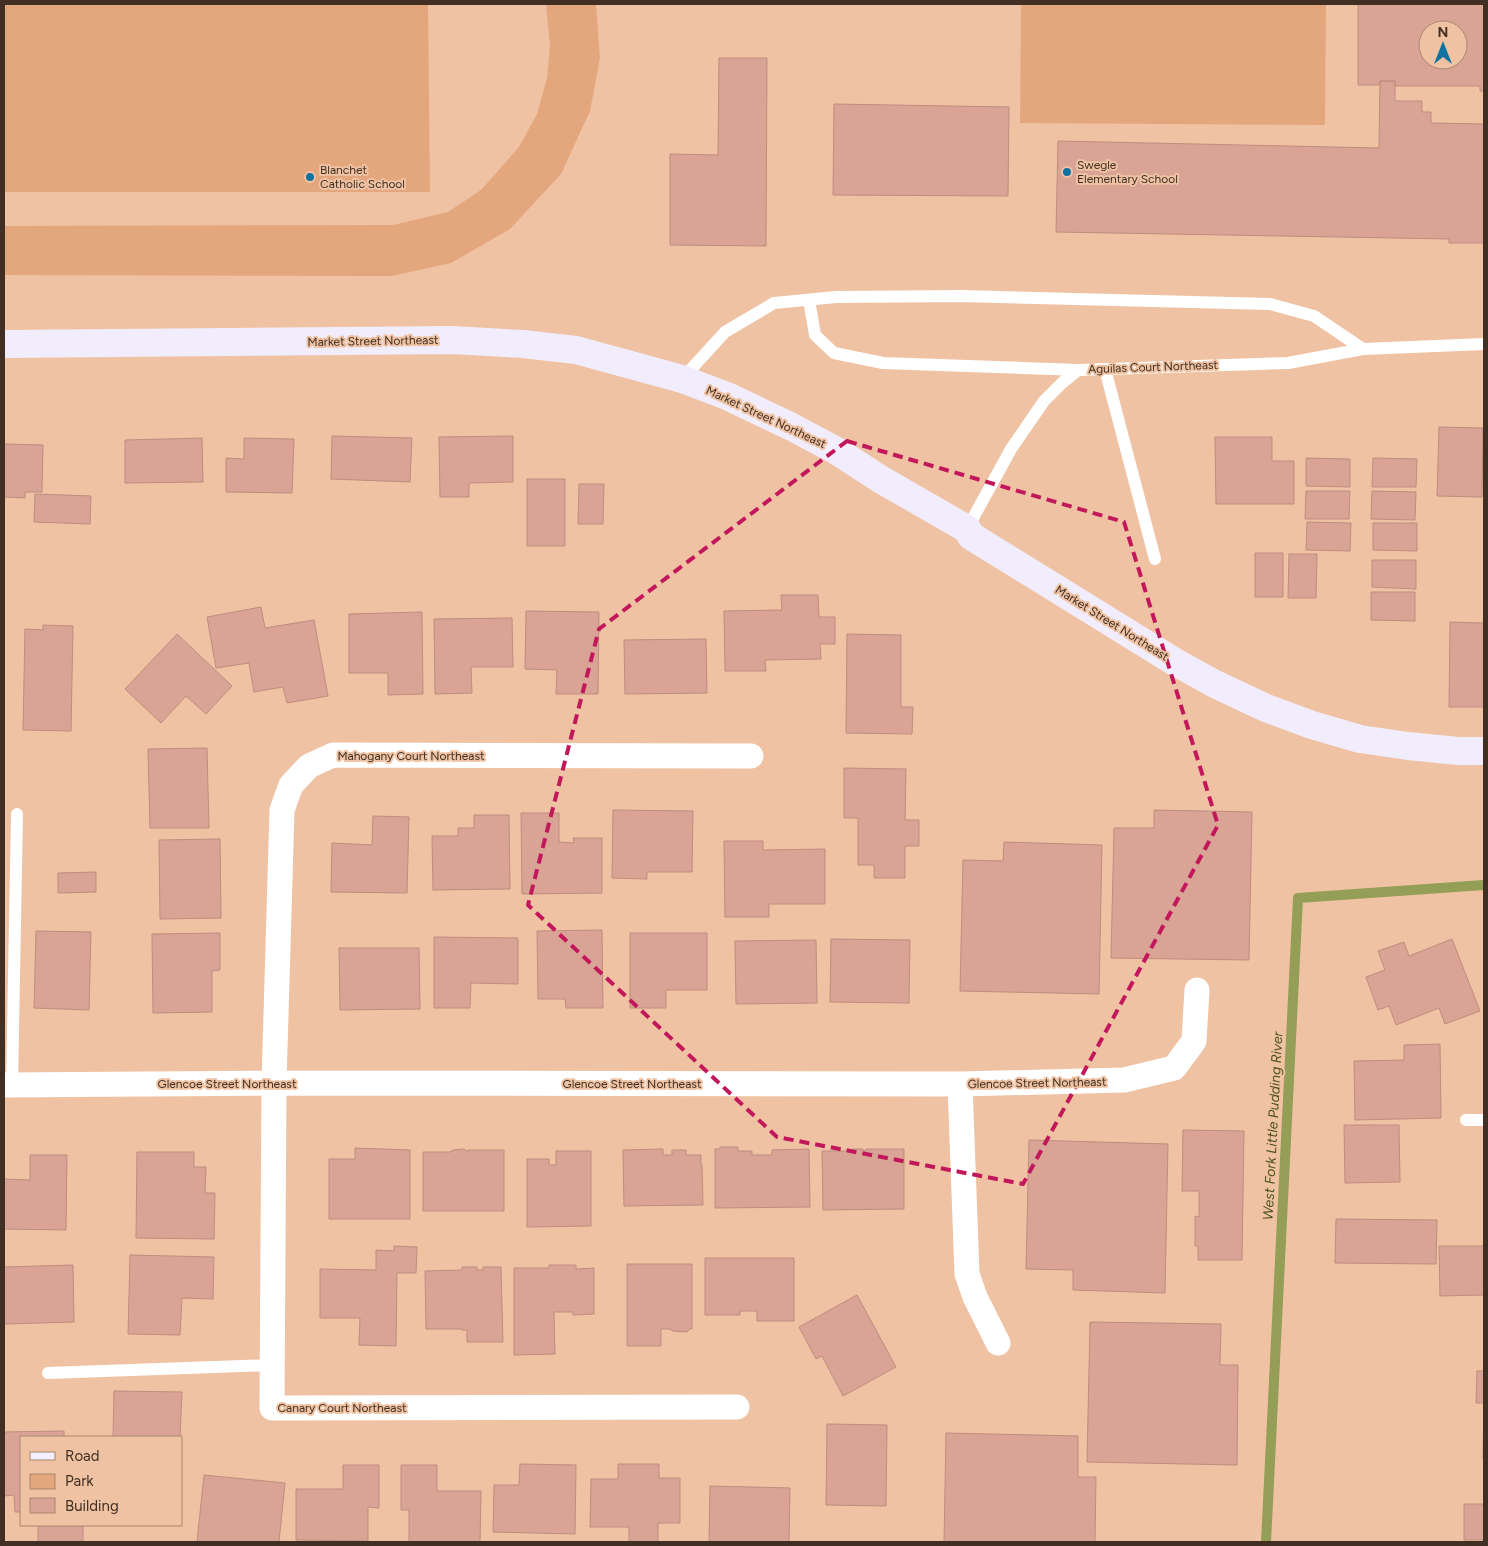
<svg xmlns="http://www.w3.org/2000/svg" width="1488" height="1546" viewBox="0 0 1488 1546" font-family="Figtree,sans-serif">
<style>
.park{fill:#e4a77d}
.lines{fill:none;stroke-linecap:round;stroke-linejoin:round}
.stream{stroke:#949e56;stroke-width:10}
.building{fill:#d9a496;stroke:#bf8c7e;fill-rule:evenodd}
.lane{stroke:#fff;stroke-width:12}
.street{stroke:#fff;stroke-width:25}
.secondary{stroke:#f1edfd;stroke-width:28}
.marked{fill:none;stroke:#c2185b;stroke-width:4;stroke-dasharray:10 6;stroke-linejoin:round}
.poi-dot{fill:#0f729f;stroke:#efc2a3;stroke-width:2}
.labels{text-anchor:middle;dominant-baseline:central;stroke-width:4;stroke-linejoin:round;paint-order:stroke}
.poi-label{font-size:12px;fill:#402f22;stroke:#efc2a3;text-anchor:start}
.street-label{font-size:12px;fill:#402f22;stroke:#efc2a3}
.water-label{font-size:14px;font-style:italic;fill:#4d531d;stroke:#efc2a3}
</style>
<rect width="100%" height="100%" fill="#efc2a3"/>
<!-- park -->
<path class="park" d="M 4,4 L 428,4 L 430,192 L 4,192 Z
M 546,4 L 596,4 L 600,58 L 590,111 L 561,174 L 510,229 L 451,263 L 392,276 L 4,275 L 4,226 L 393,225 L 448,212 L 481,190 L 519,147 L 537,114 L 547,78 L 550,45 Z
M 1021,4 L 1326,4 L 1325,125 L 1020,123 Z"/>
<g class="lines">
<!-- stream -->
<path class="stream" d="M 1266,1542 L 1298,898 L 1484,885"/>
</g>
<!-- building -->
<path class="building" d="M 1358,4 L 1484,4 L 1484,91 L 1480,91 L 1480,86 L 1395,86 L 1395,81 L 1380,81 L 1380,85 L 1358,85 ZM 1428,30 L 1458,30 L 1458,60 L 1428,60 Z
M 719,58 L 767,58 L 766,246 L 670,245 L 670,154 L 718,155 Z
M 1380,81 L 1395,81 L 1395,101 L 1422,101 L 1422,112 L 1431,112 L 1431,123 L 1484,124 L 1484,243 L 1449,243 L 1449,239 L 1056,232 L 1058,141 L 1379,148 Z
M 834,104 L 1009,107 L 1008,196 L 833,195 Z
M 1439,427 L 1483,428 L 1482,497 L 1437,496 Z
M 332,436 L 412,438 L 410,482 L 331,479 Z
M 513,436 L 513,482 L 469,483 L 469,497 L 440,497 L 439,437 Z
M 1215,437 L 1272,437 L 1272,461 L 1294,461 L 1294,504 L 1216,504 Z
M 202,438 L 203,482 L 125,483 L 125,440 Z
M 244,438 L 294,439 L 292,493 L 226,492 L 226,458 L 244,459 Z
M 4,444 L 43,445 L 42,492 L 25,492 L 25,498 L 4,497 Z
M 1306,458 L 1350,459 L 1350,487 L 1306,486 Z
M 1373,458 L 1417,459 L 1416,487 L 1372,487 Z
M 527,479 L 565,479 L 565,546 L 527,546 Z
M 579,484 L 604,484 L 603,524 L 578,524 Z
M 1306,491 L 1350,491 L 1349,519 L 1305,519 Z
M 1372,491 L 1416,492 L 1415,520 L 1371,519 Z
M 35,494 L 91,496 L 90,524 L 34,522 Z
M 1307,522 L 1351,523 L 1350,551 L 1306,550 Z
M 1373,523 L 1417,523 L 1417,551 L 1373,550 Z
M 1255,553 L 1283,553 L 1283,597 L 1255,597 Z
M 1289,554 L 1317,554 L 1316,598 L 1288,598 Z
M 1372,560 L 1416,560 L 1416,589 L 1372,587 Z
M 1371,592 L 1415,592 L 1415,621 L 1371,620 Z
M 781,595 L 818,595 L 819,617 L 835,617 L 835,644 L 820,644 L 821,659 L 765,660 L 766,671 L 725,671 L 724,611 L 782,610 Z
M 261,607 L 265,628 L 314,620 L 328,696 L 287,703 L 283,687 L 254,692 L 249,663 L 216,668 L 207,617 Z
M 526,611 L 599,612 L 598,694 L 556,694 L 557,670 L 525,669 Z
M 422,612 L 423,694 L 388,695 L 388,673 L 349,673 L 349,614 Z
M 512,618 L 513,667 L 471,667 L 472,693 L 435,694 L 434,619 Z
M 1450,622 L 1484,623 L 1484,707 L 1449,707 Z
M 43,625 L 73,626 L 71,731 L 23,730 L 25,629 L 43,630 Z
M 177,634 L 232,686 L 206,714 L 186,696 L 161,723 L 125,689 Z
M 847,634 L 901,635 L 901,707 L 913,707 L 912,734 L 846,733 Z
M 706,639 L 707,693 L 625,694 L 624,640 Z
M 207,748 L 209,828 L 150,828 L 148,749 Z
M 844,768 L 906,769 L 905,820 L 919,820 L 919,846 L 905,846 L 905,878 L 874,878 L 874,865 L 858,865 L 858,818 L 844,818 Z
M 613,810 L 693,811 L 692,872 L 647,872 L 647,879 L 612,878 Z
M 1154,810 L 1252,812 L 1249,960 L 1111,958 L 1114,828 L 1154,828 Z
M 521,813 L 559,813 L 559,842 L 574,843 L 573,838 L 602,838 L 602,893 L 522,894 Z
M 474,815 L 509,815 L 510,889 L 433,890 L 432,836 L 458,836 L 458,828 L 474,828 Z
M 373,816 L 409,817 L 407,893 L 331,892 L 332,843 L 372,845 Z
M 220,839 L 221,918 L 160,919 L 159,840 Z
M 724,841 L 763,841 L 763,850 L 825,849 L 825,904 L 769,904 L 769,917 L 725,917 Z
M 1004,842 L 1102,845 L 1099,994 L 960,991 L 963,860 L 1003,861 Z
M 96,872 L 96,892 L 58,893 L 58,873 Z
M 602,930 L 603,1008 L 566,1008 L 565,999 L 538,999 L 537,931 Z
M 36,931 L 91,932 L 89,1010 L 34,1008 Z
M 220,933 L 220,970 L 212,971 L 212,1012 L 153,1013 L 152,934 Z
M 630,933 L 707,933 L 707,990 L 666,990 L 666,1008 L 630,1008 Z
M 434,937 L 518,938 L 518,984 L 471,983 L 470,1008 L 434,1008 Z
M 831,939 L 910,940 L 909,1003 L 830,1002 Z
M 1452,939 L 1480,1011 L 1445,1024 L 1439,1008 L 1396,1025 L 1389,1006 L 1378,1010 L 1366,977 L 1385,970 L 1378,951 L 1404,942 L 1409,956 Z
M 816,940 L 817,1003 L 736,1004 L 735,941 Z
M 339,948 L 419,948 L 420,1009 L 340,1010 Z
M 1440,1044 L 1441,1118 L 1355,1120 L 1354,1061 L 1404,1060 L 1404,1045 Z
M 1344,1125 L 1399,1125 L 1400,1182 L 1345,1183 Z
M 1183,1130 L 1244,1131 L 1242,1260 L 1198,1260 L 1198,1246 L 1195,1246 L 1195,1216 L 1199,1217 L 1199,1191 L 1182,1191 Z
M 1029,1140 L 1168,1144 L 1165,1293 L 1073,1290 L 1073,1270 L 1026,1269 Z
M 720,1147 L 738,1147 L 738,1151 L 752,1151 L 752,1155 L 772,1155 L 772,1150 L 809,1149 L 810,1207 L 715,1208 L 715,1149 L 720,1149 Z
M 355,1148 L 410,1150 L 410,1219 L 329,1219 L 329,1159 L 355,1159 Z
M 464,1149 L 468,1152 L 468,1150 L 504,1150 L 504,1211 L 423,1211 L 423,1152 L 450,1152 L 453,1150 Z
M 663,1149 L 663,1155 L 672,1155 L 672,1150 L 686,1150 L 686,1155 L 701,1155 L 701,1165 L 702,1165 L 703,1205 L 624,1206 L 623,1150 Z
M 852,1149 L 862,1149 L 866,1151 L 866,1149 L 904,1149 L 904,1209 L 823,1210 L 822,1151 L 850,1151 Z
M 556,1151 L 591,1151 L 591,1226 L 527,1227 L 527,1159 L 549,1159 L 549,1165 L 556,1165 Z
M 137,1152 L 194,1152 L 194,1167 L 206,1167 L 205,1193 L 215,1193 L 214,1239 L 136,1238 Z
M 30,1155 L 67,1155 L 66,1230 L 4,1229 L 4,1179 L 30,1180 Z
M 1336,1219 L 1437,1220 L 1436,1264 L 1335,1263 Z
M 394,1246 L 417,1247 L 416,1273 L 397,1273 L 396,1346 L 359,1345 L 360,1318 L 320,1318 L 320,1269 L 376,1270 L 376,1250 L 394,1251 Z
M 1439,1246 L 1484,1246 L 1484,1295 L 1440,1296 Z
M 130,1255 L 214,1257 L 213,1299 L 182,1298 L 180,1335 L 128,1334 Z
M 705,1258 L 794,1258 L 794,1321 L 757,1321 L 757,1311 L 740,1311 L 740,1315 L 705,1315 Z
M 627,1264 L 692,1264 L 692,1329 L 689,1329 L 687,1332 L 673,1331 L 670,1329 L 661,1329 L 661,1346 L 627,1346 Z
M 73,1265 L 74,1322 L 4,1324 L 4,1267 Z
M 549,1265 L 576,1265 L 576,1269 L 594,1268 L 594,1314 L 573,1315 L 573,1312 L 554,1312 L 555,1354 L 514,1355 L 514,1268 L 549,1268 Z
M 462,1267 L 477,1267 L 477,1270 L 483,1270 L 483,1267 L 501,1267 L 503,1342 L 467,1342 L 467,1330 L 462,1330 L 462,1329 L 426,1329 L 425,1271 L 462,1270 Z
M 857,1295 L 896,1367 L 843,1396 L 822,1356 L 816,1359 L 799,1327 Z
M 1090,1322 L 1221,1324 L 1220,1365 L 1238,1365 L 1237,1465 L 1087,1462 Z
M 1477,1371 L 1484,1371 L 1484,1458 L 1483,1458 L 1484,1403 L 1476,1403 Z
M 114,1391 L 182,1392 L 180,1437 L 113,1437 Z
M 827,1424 L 887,1425 L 886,1506 L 826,1505 Z
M 64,1431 L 64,1437 L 21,1437 L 21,1512 L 15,1512 L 14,1495 L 4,1496 L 4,1432 Z
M 946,1433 L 1078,1436 L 1078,1477 L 1096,1477 L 1095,1542 L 944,1542 Z
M 520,1464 L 576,1465 L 575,1534 L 493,1532 L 494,1485 L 519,1485 Z
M 618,1464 L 659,1464 L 659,1478 L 680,1478 L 680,1523 L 658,1523 L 658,1542 L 629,1542 L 629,1527 L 590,1527 L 591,1479 L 618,1479 Z
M 343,1465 L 379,1465 L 379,1508 L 368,1507 L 368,1541 L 296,1540 L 296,1489 L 343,1489 Z
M 401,1465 L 437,1465 L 437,1491 L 481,1491 L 480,1542 L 409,1542 L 409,1510 L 401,1510 Z
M 204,1475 L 285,1483 L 279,1542 L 197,1542 Z
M 710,1486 L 790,1488 L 789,1542 L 709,1542 Z
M 1464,1504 L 1484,1504 L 1484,1540 L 1464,1540 Z
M 38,1525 L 83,1525 L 83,1542 L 38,1542 Z"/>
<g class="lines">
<!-- lane -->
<path class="lane" d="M 809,300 L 815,335 L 834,353 L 883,363 L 1078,370
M 1105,369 L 1155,559
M 682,379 L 725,332 L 774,303 L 836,297 L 962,296 L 1270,304 L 1314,316 L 1363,349
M 967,529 L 1011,449 L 1044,401 L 1062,383 L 1078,370 L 1288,363 L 1363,349 L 1484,344
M 12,1085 L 17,814
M 1466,1120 L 1484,1120
M 48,1373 L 272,1365"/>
<!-- street -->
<path class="street" d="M 960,1084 L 967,1274 L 975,1297 L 998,1343
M 4,1085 L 274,1083 L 960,1084 L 1124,1080 L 1174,1068 L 1194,1041 L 1197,990
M 737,1407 L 272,1408 L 274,1083 L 282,810 L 291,785 L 309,766 L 333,755 L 751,756"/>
<!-- secondary -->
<path class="secondary" d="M 4,344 L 452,340 L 523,344 L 576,350 L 682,379 L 727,396 L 790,426 L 837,451 L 880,479 L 967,529 L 971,536 L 1175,662 L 1215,684 L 1266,708 L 1312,725 L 1360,739 L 1408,746 L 1458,751 L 1484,751"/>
</g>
<!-- marked area -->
<path class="marked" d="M 847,441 L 1124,522 L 1218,825 L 1023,1184 L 777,1137 L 528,905 L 599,629 Z"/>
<!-- markers -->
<g class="poi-dot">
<circle cx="1067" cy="172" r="5"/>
<circle cx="310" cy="177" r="5"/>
</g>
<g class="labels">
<!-- poi labels -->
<g class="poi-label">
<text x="1077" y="165">Swegle<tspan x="1077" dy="14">Elementary School</tspan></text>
<text x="320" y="170">Blanchet<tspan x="320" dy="14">Catholic School</tspan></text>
</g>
<!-- street labels -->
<g class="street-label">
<text transform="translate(373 341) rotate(-1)">Market Street Northeast</text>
<text transform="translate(1153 367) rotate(-2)">Aguilas Court Northeast</text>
<text transform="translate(766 417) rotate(25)">Market Street Northeast</text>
<text transform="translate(1112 623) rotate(32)">Market Street Northeast</text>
<text x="411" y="756">Mahogany Court Northeast</text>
<text transform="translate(1037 1083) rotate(-1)">Glencoe Street Northeast</text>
<text x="227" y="1084">Glencoe Street Northeast</text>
<text x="632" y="1084">Glencoe Street Northeast</text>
<text x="342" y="1408">Canary Court Northeast</text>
</g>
<!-- water labels -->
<g class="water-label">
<text transform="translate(1273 1126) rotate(-87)">West Fork Little Pudding River</text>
</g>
</g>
<!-- border -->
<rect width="1488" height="1546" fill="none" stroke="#402f22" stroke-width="10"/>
<!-- legend -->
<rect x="20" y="1436" width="162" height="90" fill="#efc2a3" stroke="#a9876f"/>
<rect x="30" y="1452" width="25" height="8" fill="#f1edfd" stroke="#a9876f"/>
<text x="65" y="1461" font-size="15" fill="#402f22">Road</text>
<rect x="30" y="1474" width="25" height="15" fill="#e4a77d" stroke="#a9876f"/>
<text x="65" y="1486" font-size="15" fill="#402f22">Park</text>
<rect x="30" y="1498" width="25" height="15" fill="#d9a496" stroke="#a9876f"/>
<text x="65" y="1511" font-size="15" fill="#402f22">Building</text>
<!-- north arrow -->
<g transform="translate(1443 45)"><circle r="24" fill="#efc2a3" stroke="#a9876f"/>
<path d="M0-4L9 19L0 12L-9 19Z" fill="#0f729f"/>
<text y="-8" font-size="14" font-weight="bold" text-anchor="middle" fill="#402f22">N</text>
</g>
</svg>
